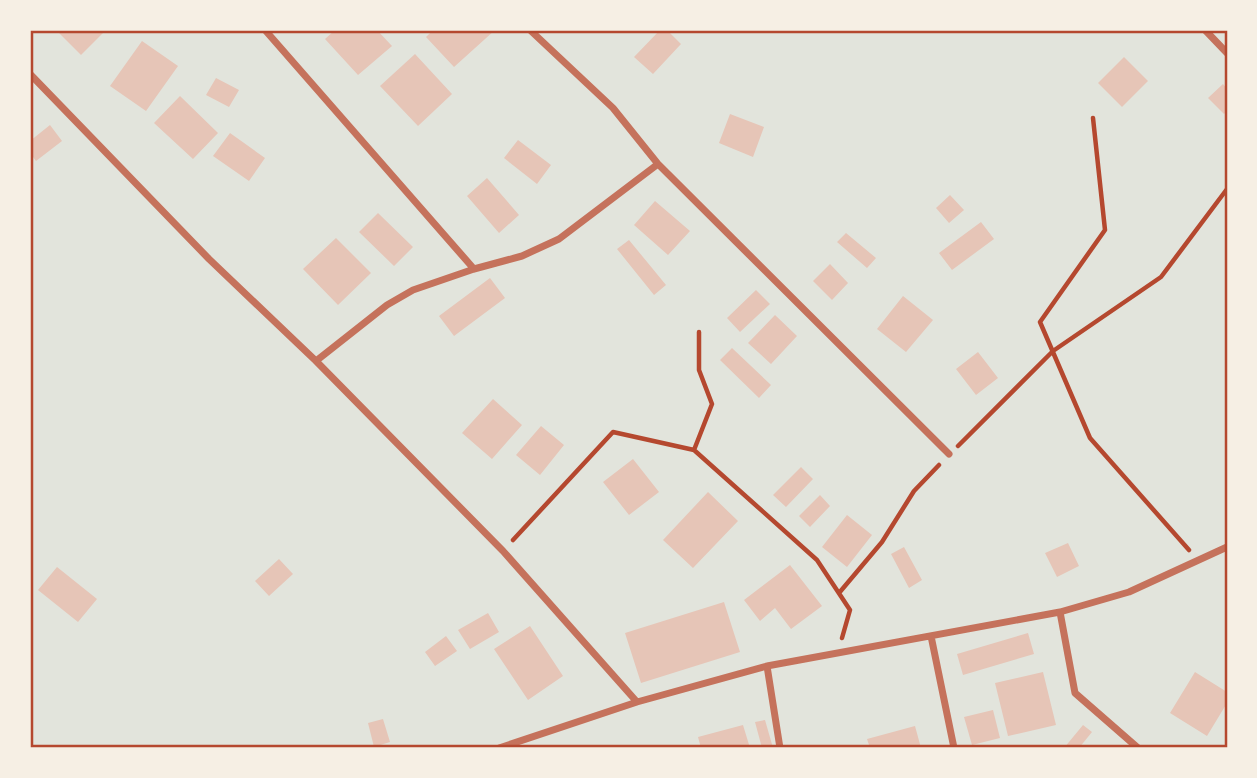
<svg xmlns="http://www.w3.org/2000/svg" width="1257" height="778" viewBox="0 0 1257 778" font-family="Mulish,sans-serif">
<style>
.green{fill:#e2e4dc}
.building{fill:#e6c5b7}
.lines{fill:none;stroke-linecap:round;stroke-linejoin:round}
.path{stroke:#b5482f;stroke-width:4.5}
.minor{stroke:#c5725c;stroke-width:7}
.neatline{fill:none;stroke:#b5482f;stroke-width:2.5}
</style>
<rect width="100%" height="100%" fill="#f6efe4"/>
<!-- green -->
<path class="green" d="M 30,30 L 1227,30 L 1227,748 L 30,748 Z"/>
<!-- building -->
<path class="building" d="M 56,30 L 100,30 L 103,33 L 81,55 Z
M 335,30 L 377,30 L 392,46 L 358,75 L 325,39 Z
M 433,30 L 495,30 L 454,67 L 426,37 Z
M 660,30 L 667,30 L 681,44 L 653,74 L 634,57 Z
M 142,41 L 178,66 L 146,111 L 110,86 Z
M 415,54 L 452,94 L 418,126 L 380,86 Z
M 1124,57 L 1148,81 L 1122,107 L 1098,83 Z
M 216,78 L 239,90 L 229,107 L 206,95 Z
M 1223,84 L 1227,89 L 1227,111 L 1224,114 L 1208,98 Z
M 180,96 L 218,133 L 193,159 L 154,123 Z
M 730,114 L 764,127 L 753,157 L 719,143 Z
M 50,125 L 62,141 L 36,161 L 30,153 L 30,141 Z
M 230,133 L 265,158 L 249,181 L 213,156 Z
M 518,140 L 551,165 L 537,184 L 504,158 Z
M 487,178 L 519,215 L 499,233 L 467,196 Z
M 950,195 L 964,210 L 949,223 L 936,208 Z
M 655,201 L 690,231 L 668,255 L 634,225 Z
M 378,213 L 413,247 L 394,266 L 359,232 Z
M 981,222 L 994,239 L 952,270 L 939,253 Z
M 846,233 L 876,258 L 867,268 L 837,242 Z
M 336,238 L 371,273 L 338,305 L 303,269 Z
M 629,240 L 666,285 L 654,295 L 617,249 Z
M 830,264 L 848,283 L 832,300 L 813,281 Z
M 490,278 L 505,298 L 454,336 L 439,316 Z
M 756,290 L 770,304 L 740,332 L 727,318 Z
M 903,296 L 933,320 L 906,352 L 877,329 Z
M 775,315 L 797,336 L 771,364 L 748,343 Z
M 732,348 L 771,385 L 759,398 L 720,360 Z
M 978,352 L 998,378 L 976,395 L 956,369 Z
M 493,399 L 522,425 L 492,459 L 462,433 Z
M 541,426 L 564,445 L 540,475 L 516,455 Z
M 633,459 L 659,492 L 629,515 L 603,482 Z
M 801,467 L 813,479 L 786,507 L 773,495 Z
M 708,492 L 738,521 L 693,568 L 663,540 Z
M 820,495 L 830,506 L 810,527 L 799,516 Z
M 847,515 L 872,535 L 847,567 L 822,547 Z
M 1068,543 L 1079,566 L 1057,577 L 1045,553 Z
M 904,547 L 922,580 L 909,588 L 891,554 Z
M 279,559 L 293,574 L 269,596 L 255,581 Z
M 790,565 L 822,606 L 791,629 L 775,608 L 760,621 L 744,600 Z
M 57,567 L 97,599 L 78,622 L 38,590 Z
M 724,602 L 740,652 L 641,683 L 625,633 Z
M 488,613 L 499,632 L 470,649 L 458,630 Z
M 530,626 L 563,676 L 528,700 L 494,649 Z
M 1028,633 L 1034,654 L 963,675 L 957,654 Z
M 446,636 L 457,651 L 435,666 L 425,652 Z
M 1043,672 L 1056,725 L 1008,736 L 995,683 Z
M 1195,672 L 1227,692 L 1227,703 L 1207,736 L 1170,713 Z
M 993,710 L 1000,738 L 972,745 L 964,717 Z
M 383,719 L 390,742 L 374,747 L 368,723 Z
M 765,720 L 773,748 L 762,748 L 755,722 Z
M 743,725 L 750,748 L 701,748 L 698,737 Z
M 1083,725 L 1092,732 L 1079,748 L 1064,748 Z
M 915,726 L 921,748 L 870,748 L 867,739 Z"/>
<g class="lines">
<!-- path -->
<path class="path" d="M 1093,118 L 1105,230 L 1040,322 L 1090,438 L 1189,550
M 958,446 L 1053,351 L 1161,277 L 1227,189
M 694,450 L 712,404 L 699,370 L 699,332
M 513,540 L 613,432 L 694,450 L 817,560 L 850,610 L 842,638
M 839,593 L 882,542 L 914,491 L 939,465"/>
<!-- minor -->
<path class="minor" d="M 265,30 L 474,269
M 530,30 L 613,108 L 658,164 L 949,454
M 1205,30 L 1227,53
M 30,74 L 209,259 L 316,361 L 503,551 L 637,702 L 767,666 L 1060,612 L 1075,693 L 1138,748
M 316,361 L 387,305 L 413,290 L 474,269 L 522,256 L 559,239 L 658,164
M 1060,612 L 1129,592 L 1227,547
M 931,636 L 954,748
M 767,666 L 780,748
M 499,748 L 637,702"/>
</g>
<!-- border -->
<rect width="1257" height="778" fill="none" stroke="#f6efe4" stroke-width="63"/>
<rect x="32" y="32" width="1194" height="714" class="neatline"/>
</svg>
